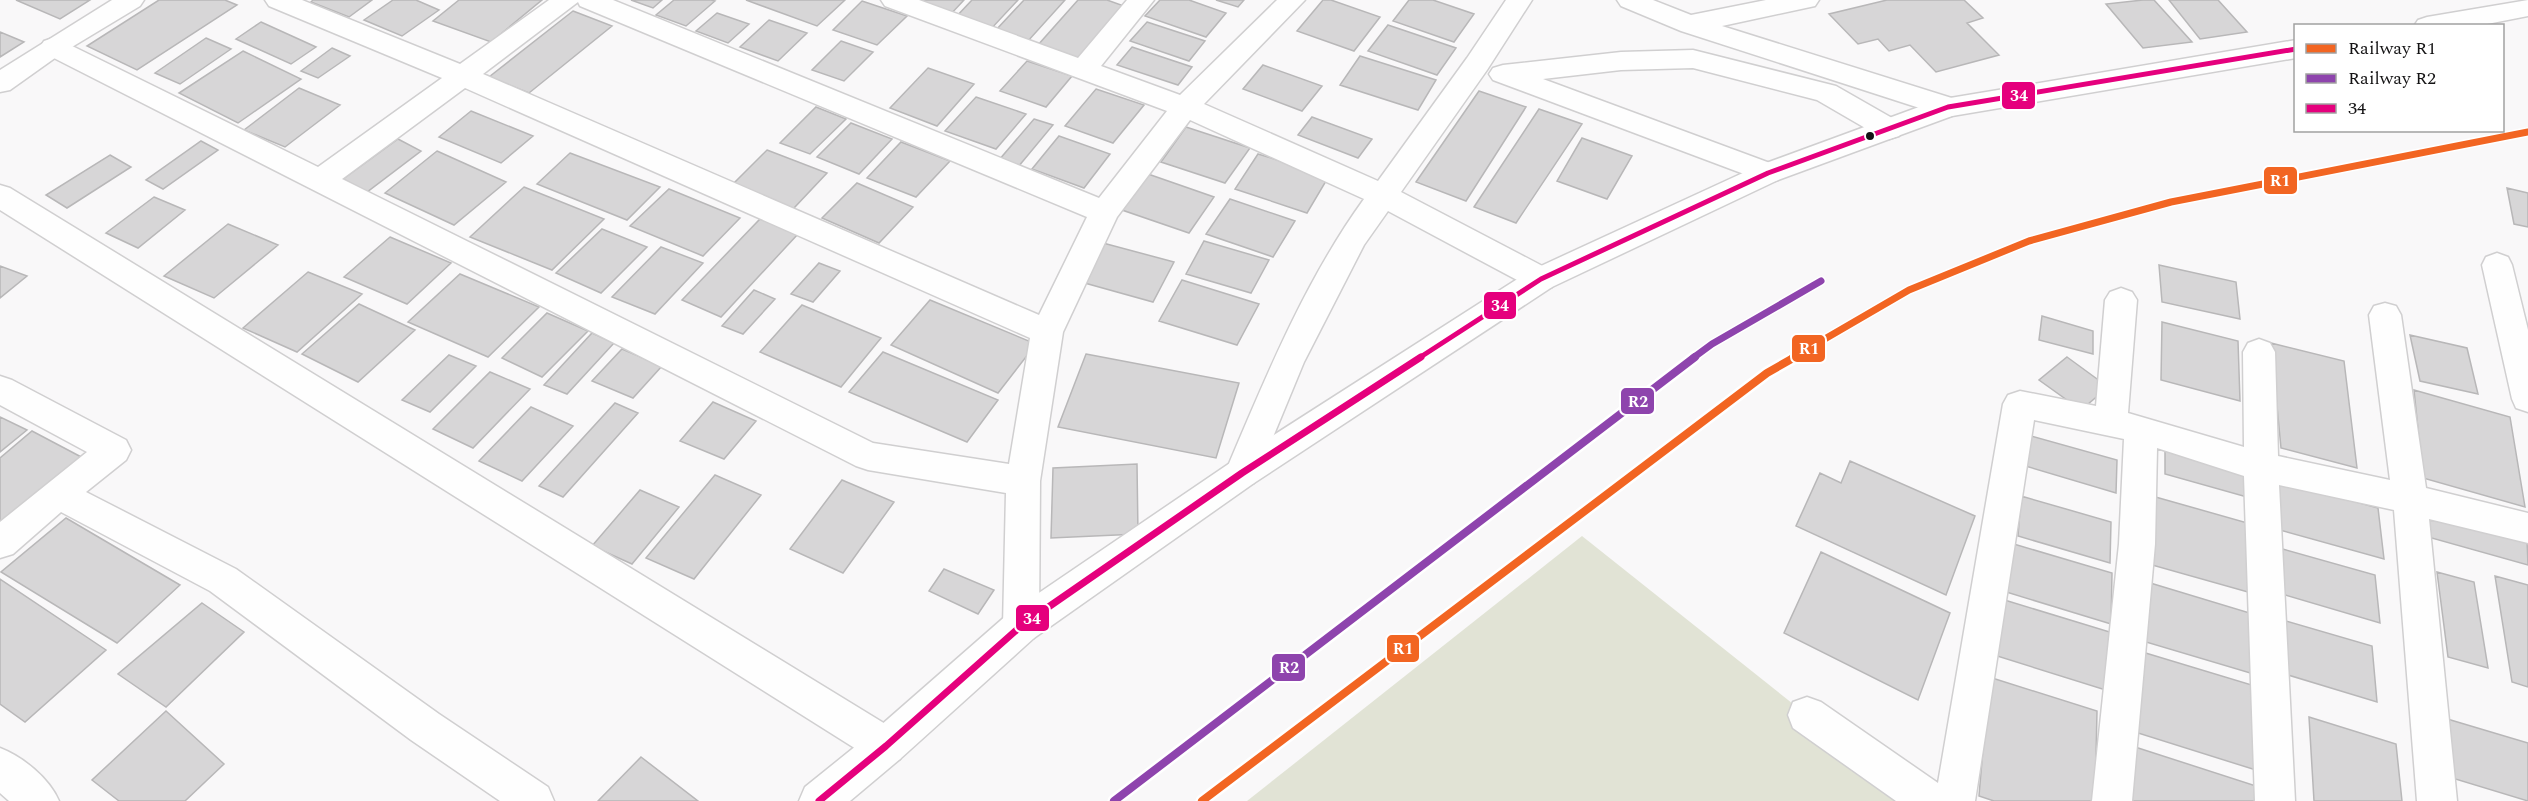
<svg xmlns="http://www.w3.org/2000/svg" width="2528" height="801" viewBox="0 0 2528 801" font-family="Spectral,serif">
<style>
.green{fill:#e1e3d5}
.building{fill:#d7d6d7;stroke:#b8b7b8;stroke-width:1.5}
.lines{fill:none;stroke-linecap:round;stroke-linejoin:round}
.minor-casing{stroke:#d0cfd0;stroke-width:3}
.tertiary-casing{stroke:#d0cfd0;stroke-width:3}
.secondary-casing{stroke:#d0cfd0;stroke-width:3}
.minor{fill:#fefefe;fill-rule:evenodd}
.tertiary{fill:#fefefe;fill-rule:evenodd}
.secondary{fill:#fefefe;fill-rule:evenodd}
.bus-1-far1-casing{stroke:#fff;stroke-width:9}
.bus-1-casing{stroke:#fff;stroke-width:11}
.bus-1-far1{stroke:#e5007d;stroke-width:5}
.bus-1{stroke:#e5007d;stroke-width:7}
.rail-1-far1-casing{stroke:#fff;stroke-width:10}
.rail-1-casing{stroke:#fff;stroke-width:13}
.rail-2-far1-casing{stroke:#fff;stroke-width:10}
.rail-2-casing{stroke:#fff;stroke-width:13}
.rail-1-far1{stroke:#f26522;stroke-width:7}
.rail-1{stroke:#f26522;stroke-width:8}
.rail-2-far1{stroke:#8e44ad;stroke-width:7}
.rail-2{stroke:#8e44ad;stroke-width:8}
.bus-dot{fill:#141314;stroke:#fff;stroke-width:2}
.line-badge{stroke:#fff;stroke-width:2}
.badge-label{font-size:16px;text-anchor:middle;font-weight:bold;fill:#fff}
</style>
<rect width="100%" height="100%" fill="#f9f8f9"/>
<!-- green -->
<path class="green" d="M 1582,536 L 1915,801 L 1247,801 Z"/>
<!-- building -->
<path class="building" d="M 16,0 L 90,0 L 60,19 Z
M 159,0 L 225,0 L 237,5 L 137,70 L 87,46 Z
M 313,0 L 372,0 L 349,17 L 311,2 Z
M 393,0 L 416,0 L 439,10 L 402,36 L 364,20 Z
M 459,0 L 542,0 L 491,42 L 433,21 Z
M 631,0 L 662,0 L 653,8 Z
M 674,0 L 711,0 L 715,1 L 686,26 L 656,15 Z
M 746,0 L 845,0 L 817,26 Z
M 924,0 L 964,0 L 950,15 L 919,5 Z
M 972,0 L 1018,0 L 990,30 L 955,18 Z
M 1024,0 L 1065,0 L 1028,41 L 996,30 Z
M 1078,0 L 1107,0 L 1124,6 L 1079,59 L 1038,45 Z
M 1160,0 L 1189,0 L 1226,13 L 1206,37 L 1145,16 Z
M 1216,0 L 1244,0 L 1238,7 Z
M 1323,0 L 1331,0 L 1380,17 L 1354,51 L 1297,31 Z
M 1409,0 L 1433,0 L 1474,14 L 1454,42 L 1393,21 Z
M 1887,0 L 1964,0 L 1983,18 L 1967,23 L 1999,55 L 1936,72 L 1910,45 L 1889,51 L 1878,39 L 1858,44 L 1829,14 Z
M 2143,0 L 2154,0 L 2192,42 L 2143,48 L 2106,4 Z
M 2169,0 L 2218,0 L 2247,32 L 2200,39 Z
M 862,1 L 907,16 L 877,45 L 833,30 Z
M 573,11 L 612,26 L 529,93 L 489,77 Z
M 717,13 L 749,24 L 728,43 L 696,31 Z
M 769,20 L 807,33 L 778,61 L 740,47 Z
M 261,22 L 316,47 L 291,64 L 236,39 Z
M 1147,22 L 1205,41 L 1189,61 L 1130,41 Z
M 1388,25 L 1456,48 L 1437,75 L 1368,51 Z
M 0,32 L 24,42 L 0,57 Z
M 206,38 L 231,49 L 180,84 L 155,73 Z
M 841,41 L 873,52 L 844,81 L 812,70 Z
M 1132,47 L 1192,67 L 1178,85 L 1117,65 Z
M 332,48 L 350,56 L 318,78 L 301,71 Z
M 243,51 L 301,79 L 238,123 L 179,93 Z
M 1360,56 L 1436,80 L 1418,110 L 1340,85 Z
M 1027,61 L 1072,76 L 1046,107 L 1000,91 Z
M 1263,65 L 1322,86 L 1302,111 L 1243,89 Z
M 928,68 L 974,84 L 937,126 L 890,108 Z
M 299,88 L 340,105 L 285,147 L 244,130 Z
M 1096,89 L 1144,105 L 1113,143 L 1065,126 Z
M 1479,91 L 1526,107 L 1466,201 L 1416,182 Z
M 976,97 L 1026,114 L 996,149 L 945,131 Z
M 816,107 L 846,119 L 810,154 L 780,143 Z
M 1539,109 L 1582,124 L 1516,223 L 1474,207 Z
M 471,111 L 533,136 L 501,163 L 439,137 Z
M 1312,117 L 1372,139 L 1358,158 L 1298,135 Z
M 1034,119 L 1053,125 L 1018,167 L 999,160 Z
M 851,123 L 892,139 L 859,174 L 817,157 Z
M 1186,127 L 1250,148 L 1225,183 L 1161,162 Z
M 1059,136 L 1110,154 L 1084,188 L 1032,169 Z
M 1582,138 L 1632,156 L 1607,199 L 1557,181 Z
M 398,139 L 421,151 L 367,192 L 343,179 Z
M 201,141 L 218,150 L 163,189 L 146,180 Z
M 901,142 L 950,161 L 916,197 L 867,178 Z
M 767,150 L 827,173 L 793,209 L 732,185 Z
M 437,151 L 506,182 L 454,225 L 385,193 Z
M 570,153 L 660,187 L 627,220 L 537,184 Z
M 1258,154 L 1329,176 L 1307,213 L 1235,189 Z
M 110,155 L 131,167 L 67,208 L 46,195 Z
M 1148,174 L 1214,197 L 1189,233 L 1122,210 Z
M 857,183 L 913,207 L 879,243 L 822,218 Z
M 524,187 L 604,219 L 552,270 L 470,237 Z
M 2507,188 L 2528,193 L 2528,227 L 2514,224 Z
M 669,189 L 740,218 L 703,256 L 630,226 Z
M 154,197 L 185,210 L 138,248 L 106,233 Z
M 1230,199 L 1295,221 L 1273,257 L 1206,234 Z
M 760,219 L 798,234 L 721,317 L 682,300 Z
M 228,224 L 278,245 L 214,298 L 164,276 Z
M 602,229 L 647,247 L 601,293 L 556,273 Z
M 390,237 L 451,263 L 407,304 L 344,277 Z
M 1204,241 L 1269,260 L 1251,293 L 1186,274 Z
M 1103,243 L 1174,262 L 1153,302 L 1081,282 Z
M 661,247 L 703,263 L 655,314 L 612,297 Z
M 819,263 L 840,271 L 813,302 L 791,294 Z
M 2159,265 L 2236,282 L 2240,319 L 2162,302 Z
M 0,266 L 27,276 L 0,298 Z
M 308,272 L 362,294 L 297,352 L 243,328 Z
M 460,274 L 539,307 L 488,357 L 408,322 Z
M 1182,280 L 1259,304 L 1237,345 L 1159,321 Z
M 754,290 L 775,299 L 743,334 L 722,326 Z
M 930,300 L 1036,344 L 998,393 L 891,345 Z
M 359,304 L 415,330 L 358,382 L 302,354 Z
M 802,305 L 881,338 L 841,387 L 760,352 Z
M 547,313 L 588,331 L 542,377 L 502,358 Z
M 2042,316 L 2093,331 L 2093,354 L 2039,340 Z
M 2162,322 L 2238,341 L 2240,401 L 2161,380 Z
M 592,333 L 614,343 L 567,394 L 544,385 Z
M 2410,335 L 2467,348 L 2478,394 L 2420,381 Z
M 2271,343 L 2344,361 L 2357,468 L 2281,448 Z
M 622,349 L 662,366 L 633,398 L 592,381 Z
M 883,352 L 998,400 L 967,442 L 849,392 Z
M 1086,354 L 1239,383 L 1216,458 L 1058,427 Z
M 449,355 L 476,366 L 430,412 L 402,400 Z
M 2067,357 L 2108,387 L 2081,410 L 2039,380 Z
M 490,372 L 530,389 L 473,448 L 433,429 Z
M 2414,390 L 2510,417 L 2525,507 L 2423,478 Z
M 713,402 L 756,421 L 724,459 L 680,441 Z
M 615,403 L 638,413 L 563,497 L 539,486 Z
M 531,407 L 573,426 L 522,481 L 479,461 Z
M 0,417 L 27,430 L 0,452 Z
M 32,431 L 85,459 L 0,532 L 0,458 Z
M 2024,434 L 2117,460 L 2116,493 L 2022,465 Z
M 2165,450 L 2252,475 L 2254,499 L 2165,474 Z
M 1850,461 L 1975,516 L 1946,595 L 1796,526 L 1820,473 L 1841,483 Z
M 1137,464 L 1138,534 L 1051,538 L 1053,468 Z
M 715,475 L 761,495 L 694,579 L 646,558 Z
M 2273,479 L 2378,508 L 2384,559 L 2276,529 Z
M 842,480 L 894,502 L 843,573 L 790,549 Z
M 640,490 L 679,507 L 632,564 L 592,546 Z
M 2021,496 L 2111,522 L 2110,563 L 2018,536 Z
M 2152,496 L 2251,524 L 2255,594 L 2152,565 Z
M 2424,511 L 2527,540 L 2528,565 L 2428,537 Z
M 66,518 L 180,585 L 117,643 L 1,572 Z
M 2007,542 L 2112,573 L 2111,624 L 2003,591 Z
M 2272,546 L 2375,575 L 2380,623 L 2275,592 Z
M 1821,552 L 1950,613 L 1918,700 L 1784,633 Z
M 944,569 L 994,590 L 978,614 L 929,591 Z
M 2437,572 L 2474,582 L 2488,668 L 2448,657 Z
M 2495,576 L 2528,585 L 2528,687 L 2512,682 Z
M 0,579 L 106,650 L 25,722 L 0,704 Z
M 2147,582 L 2253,614 L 2257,675 L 2146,642 Z
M 1998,598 L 2113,633 L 2112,692 L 1994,655 Z
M 202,603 L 244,632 L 166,707 L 118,674 Z
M 2272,617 L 2372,646 L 2377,702 L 2275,671 Z
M 2139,651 L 2255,686 L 2259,771 L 2138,733 Z
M 1989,677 L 2097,711 L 2095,801 L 1994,801 L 1979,796 Z
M 166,711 L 224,764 L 185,801 L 119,801 L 92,780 Z
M 2309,717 L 2396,744 L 2402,801 L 2314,801 Z
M 2444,718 L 2528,743 L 2528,801 L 2452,778 Z
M 2132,746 L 2256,786 L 2256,801 L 2131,801 Z
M 641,757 L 698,801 L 598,801 Z"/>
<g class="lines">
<defs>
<path id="minor" d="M 265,0 L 302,0 L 460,64 L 549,0 L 613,0 L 1099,198 L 1167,111 L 885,6 L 881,0 L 919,0 L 1078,58 L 1127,0 L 1154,0 L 1101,66 L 1180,95 L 1277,0 L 1305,0 L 1204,104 L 1378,181 L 1467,58 L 1506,0 L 1532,0 L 1487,70 L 1401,192 L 1552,271 L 1556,279 L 1552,287 L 1541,291 L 1530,287 L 1388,211 L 1364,245 L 1304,362 L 1254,483 L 1242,487 L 1230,483 L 1225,473 C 1265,379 1304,282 1364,199 L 1190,120 L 1117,217 L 1063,332 L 1040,481 L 1039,626 L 1034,638 L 1021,643 L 1008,638 L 1003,626 L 1006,493 L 868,470 L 856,466 L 44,53 L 40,47 L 44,41 L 53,38 L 62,41 L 318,167 L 442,78 L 269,6 ZM 578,2 L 580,6 L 1087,217 L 1039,315 L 483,74 ZM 465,88 L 1030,338 L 1009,464 L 873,443 L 342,179 Z
M 1617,0 L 1653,0 L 1691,15 L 1766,0 L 1819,0 L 1815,6 L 1722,26 L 1958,100 L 1962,107 L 1958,114 L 1948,117 L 1938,114 L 1681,31 L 1621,6 Z
M 1693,50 L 1836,86 L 1899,122 L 1903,129 L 1899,136 L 1889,139 L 1879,136 L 1817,100 L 1693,68 L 1621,70 L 1543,79 L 1778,166 L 1783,173 L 1778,180 L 1768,183 L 1493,80 L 1489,74 L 1493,68 L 1503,65 L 1621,52 Z
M 0,185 L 10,188 L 900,733 L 906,746 L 900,759 L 886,765 L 872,759 L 0,210 Z
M 2497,253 L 2508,257 L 2512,265 L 2528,330 L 2528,412 L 2516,408 L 2512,399 L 2482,265 L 2486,257 Z
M 2121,288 L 2132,292 L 2137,300 L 2128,413 L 2244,447 L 2243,352 L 2248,343 L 2259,339 L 2270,343 L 2275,352 L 2278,456 L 2390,480 L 2369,315 L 2374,306 L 2385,303 L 2396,306 L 2401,315 L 2426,488 L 2528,513 L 2528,543 L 2429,519 L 2457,801 L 2417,801 L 2394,510 L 2279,485 L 2295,801 L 2255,801 L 2244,476 L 2157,448 L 2155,544 L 2132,801 L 2092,801 L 2119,544 L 2124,439 L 2034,420 L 1975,801 L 1896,801 L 1793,728 L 1788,715 L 1793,702 L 1807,697 L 1821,702 L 1938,783 L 2003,404 L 2008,395 L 2020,391 L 2096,406 L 2105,300 L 2110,292 Z
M 0,376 L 12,380 L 126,440 L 131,450 L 126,460 L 86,492 L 236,569 L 439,714 L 548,787 L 554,801 L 500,801 L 411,740 L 210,591 L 61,512 L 13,554 L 0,558 L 0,522 L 87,452 L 0,405 Z
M 0,748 C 23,757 49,778 59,801 L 9,801 L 0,793 Z"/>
<path id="tertiary" d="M 2528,0 L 2528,16 L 2477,26 L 2414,26 L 2418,20 L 2427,17 Z
M 2296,40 L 2296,58 L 1952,116 L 1778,180 L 1552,287 L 1254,483 L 1034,638 L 900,759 L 850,801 L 799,801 L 805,787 L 872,733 L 1008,614 L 1230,463 L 1530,271 L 1758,166 L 1938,100 Z"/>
<path id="secondary" d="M 112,0 L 144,0 L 140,6 L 62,53 L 10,90 L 0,92 L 0,70 Z"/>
</defs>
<!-- minor casing -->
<use href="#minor" class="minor-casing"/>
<!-- tertiary casing -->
<use href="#tertiary" class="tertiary-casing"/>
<!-- secondary casing -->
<use href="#secondary" class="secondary-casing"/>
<!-- minor -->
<use href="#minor" class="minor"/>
<!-- tertiary -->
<use href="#tertiary" class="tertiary"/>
<!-- secondary -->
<use href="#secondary" class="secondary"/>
<defs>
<path id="bus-1-far1" d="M 1419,358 L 1541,279 L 1768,173 L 1948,107 L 2296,49"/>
<path id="bus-1" d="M 819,801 L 886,746 L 1021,626 L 1242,473 L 1421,357"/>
</defs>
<!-- bus-1-far1 casing -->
<use href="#bus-1-far1" class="bus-1-far1-casing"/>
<!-- bus-1 casing -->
<use href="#bus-1" class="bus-1-casing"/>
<!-- bus-1-far1 -->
<use href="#bus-1-far1" class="bus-1-far1"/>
<!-- bus-1 -->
<use href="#bus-1" class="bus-1"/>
<defs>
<path id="rail-1-far1" d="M 1792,358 L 1909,290 L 2029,241 L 2171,202 L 2528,132"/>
<path id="rail-1" d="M 1202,801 L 1767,373 L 1795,357"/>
<path id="rail-2-far1" d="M 1693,358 L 1712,344 L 1821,281"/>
<path id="rail-2" d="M 1114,801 L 1695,357"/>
</defs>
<!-- rail-1-far1 casing -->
<use href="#rail-1-far1" class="rail-1-far1-casing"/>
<!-- rail-1 casing -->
<use href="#rail-1" class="rail-1-casing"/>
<!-- rail-2-far1 casing -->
<use href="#rail-2-far1" class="rail-2-far1-casing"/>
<!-- rail-2 casing -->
<use href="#rail-2" class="rail-2-casing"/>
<!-- rail-1-far1 -->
<use href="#rail-1-far1" class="rail-1-far1"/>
<!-- rail-1 -->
<use href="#rail-1" class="rail-1"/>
<!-- rail-2-far1 -->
<use href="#rail-2-far1" class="rail-2-far1"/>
<!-- rail-2 -->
<use href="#rail-2" class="rail-2"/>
</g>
<!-- markers -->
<circle class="bus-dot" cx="1870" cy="136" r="5"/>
<g class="line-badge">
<rect x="2001" y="81" width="35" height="29" rx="6" fill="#e5007d"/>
<rect x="2263" y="166" width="35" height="29" rx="6" fill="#f26522"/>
<rect x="1483" y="291" width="34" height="29" rx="6" fill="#e5007d"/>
<rect x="1791" y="334" width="35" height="29" rx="6" fill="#f26522"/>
<rect x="1620" y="387" width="35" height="28" rx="6" fill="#8e44ad"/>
<rect x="1015" y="604" width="35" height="28" rx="6" fill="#e5007d"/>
<rect x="1386" y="634" width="34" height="29" rx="6" fill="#f26522"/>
<rect x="1271" y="653" width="35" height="29" rx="6" fill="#8e44ad"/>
</g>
<g class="badge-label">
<text x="2019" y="101">34</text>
<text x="2280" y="186">R1</text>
<text x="1500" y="311">34</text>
<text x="1809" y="354">R1</text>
<text x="1638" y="407">R2</text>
<text x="1032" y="624">34</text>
<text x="1403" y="654">R1</text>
<text x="1289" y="673">R2</text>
</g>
<!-- legend -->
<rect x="2294" y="24" width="210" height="108" fill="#ffffff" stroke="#a1a1a1" stroke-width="1.5"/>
<rect x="2306" y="44" width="30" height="9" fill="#f26522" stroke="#a1a1a1" stroke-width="1.5"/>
<text x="2348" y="54" font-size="18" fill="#141314">Railway R1</text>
<rect x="2306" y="74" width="30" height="9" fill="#8e44ad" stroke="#a1a1a1" stroke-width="1.5"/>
<text x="2348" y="84" font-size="18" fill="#141314">Railway R2</text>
<rect x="2306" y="104" width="30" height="9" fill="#e5007d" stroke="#a1a1a1" stroke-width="1.5"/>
<text x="2348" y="114" font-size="18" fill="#141314">34</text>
</svg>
